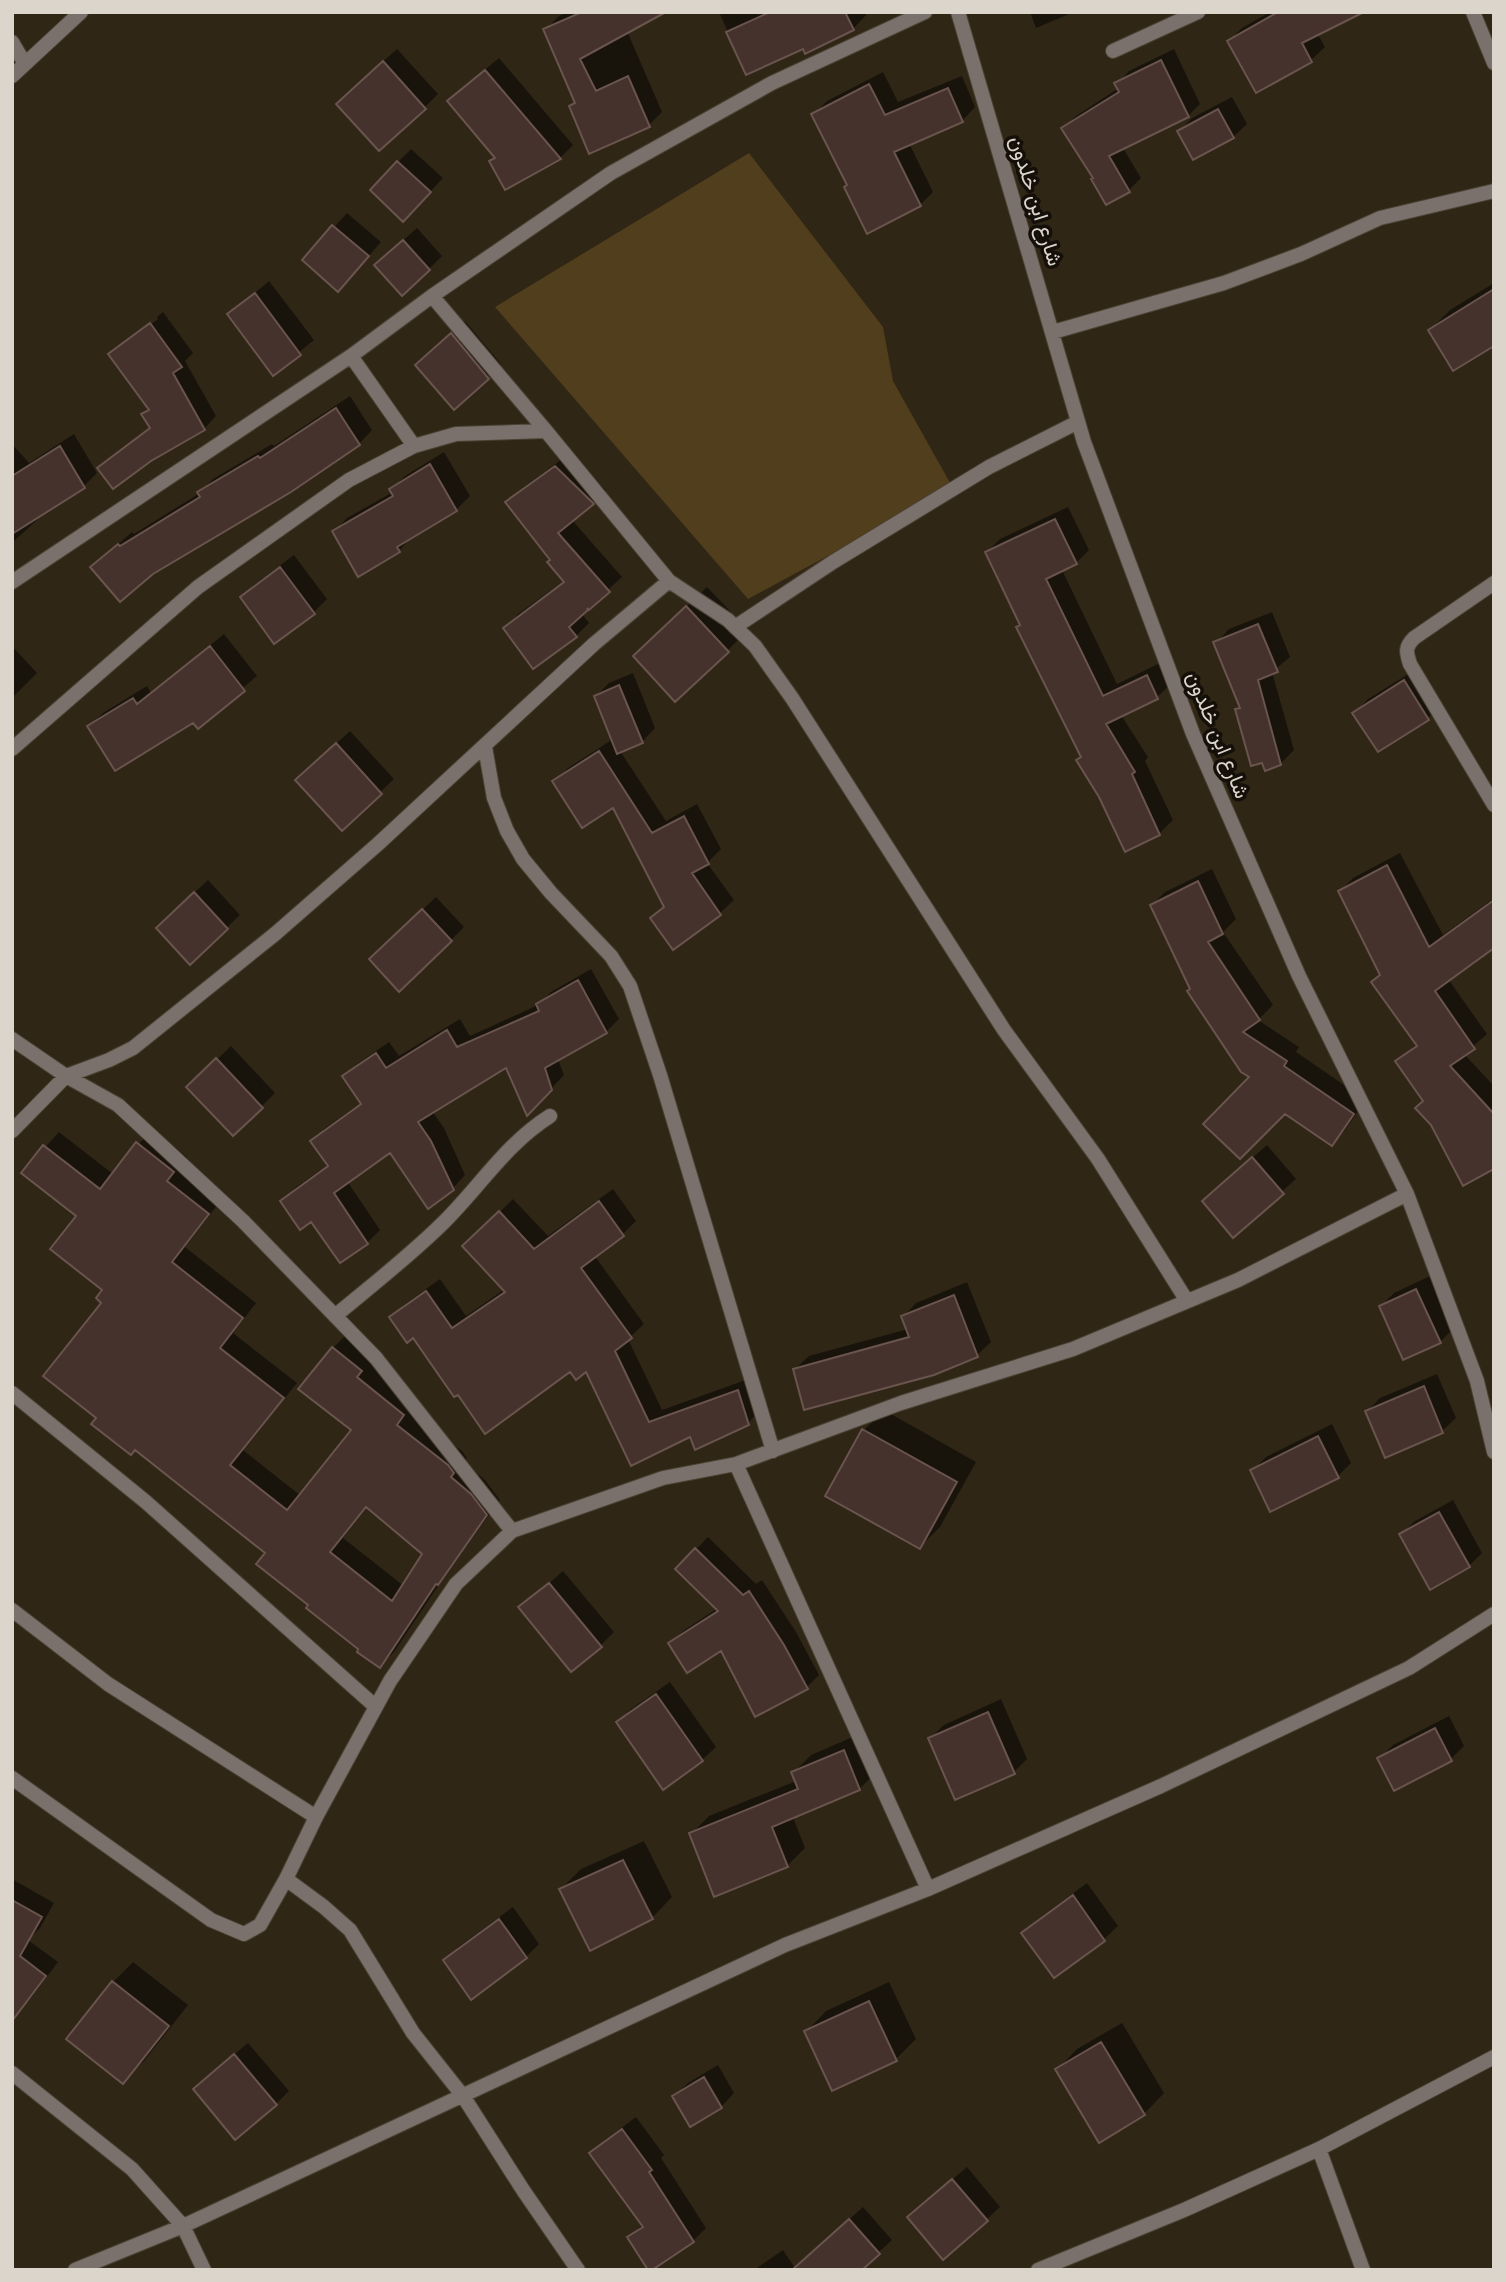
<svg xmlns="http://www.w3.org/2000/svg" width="1506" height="2282" viewBox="0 0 1506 2282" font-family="'Nunito Sans',Vazirmatn,sans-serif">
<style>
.green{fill:#513e1d}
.shadow{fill:#0007;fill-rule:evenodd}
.building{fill:#45322c;stroke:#69544e;stroke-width:2;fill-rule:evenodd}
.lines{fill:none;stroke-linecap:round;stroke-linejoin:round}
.minor-casing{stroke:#4b4233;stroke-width:16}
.minor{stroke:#7a716c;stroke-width:14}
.labels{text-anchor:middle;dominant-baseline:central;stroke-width:7;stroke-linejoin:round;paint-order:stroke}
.street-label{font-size:21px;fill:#dcd5cc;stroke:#141009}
</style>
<rect width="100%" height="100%" fill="#2f2616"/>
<!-- green -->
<path class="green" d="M 749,153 L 883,327 L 893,381 L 953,488 L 748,599 L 495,307 Z"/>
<!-- shadow -->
<path class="shadow" d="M 567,12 L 662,12 L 627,31 L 662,112 L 649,125 L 571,107 L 576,101 L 546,29 L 559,16 Z
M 719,12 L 865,12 L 866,15 L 853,29 L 804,47 L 746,73 Z
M 1030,12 L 1074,12 L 1036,28 Z
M 1270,12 L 1360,12 L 1317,33 L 1325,47 L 1311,60 L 1256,91 L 1229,41 L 1242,28 Z
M 397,49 L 438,94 L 424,108 L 351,90 Z
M 1174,49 L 1200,104 L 1188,116 L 1123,148 L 1141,178 L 1129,190 L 1063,128 L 1076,116 L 1119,88 L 1117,84 L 1129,71 Z
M 499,58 L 573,145 L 560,158 L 491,162 L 496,157 L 463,88 Z
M 883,72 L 898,102 L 962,76 L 975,107 L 962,121 L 909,143 L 933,192 L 920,205 L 849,185 L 813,115 L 827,101 Z
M 1232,97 L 1247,124 L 1233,137 L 1179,131 L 1192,118 Z
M 411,149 L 443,178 L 417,206 L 398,162 Z
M 347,213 L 381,242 L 351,276 L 304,260 Z
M 417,228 L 442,256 L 429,269 L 390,252 Z
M 269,281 L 314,340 L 274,373 L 229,315 Z
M 1494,283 L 1494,344 L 1430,330 L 1450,310 Z
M 163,312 L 193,353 L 185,361 L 216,416 L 204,429 L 100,468 L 112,456 L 151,427 L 144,414 L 150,408 L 111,354 L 122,343 L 122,346 L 158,319 L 157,317 Z
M 465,321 L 501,364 L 454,407 L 431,352 Z
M 350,396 L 372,430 L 359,444 L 290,490 L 93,567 L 132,532 L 134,534 L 200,493 L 213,479 L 272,444 L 274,446 Z
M 74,434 L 97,473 L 84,486 L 36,517 L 38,519 L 12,543 L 12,444 L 29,463 Z
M 444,452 L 470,496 L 456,510 L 412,536 L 399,551 L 359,575 L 334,532 L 347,518 L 393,492 L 392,489 L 405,476 Z
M 569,454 L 606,490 L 572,520 L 622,577 L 582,614 L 589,623 L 576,636 L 505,628 L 518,614 L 565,580 L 507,502 L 521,489 Z
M 1068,507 L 1089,550 L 1076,563 L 1062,570 L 1117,684 L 1160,663 L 1171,684 L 1157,697 L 1121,715 L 1148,757 L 1145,761 L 1173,820 L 1159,834 L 1082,757 L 987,552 L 1000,539 Z
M 294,555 L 327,599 L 314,612 L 242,597 L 255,584 Z
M 707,587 L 748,630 L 727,651 L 655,636 Z
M 1272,612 L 1290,657 L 1272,672 L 1294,750 L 1280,764 L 1263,761 L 1237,710 L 1241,706 L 1216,643 L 1229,629 Z
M 224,634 L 257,676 L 198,726 L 193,721 L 89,726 L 103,713 L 147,686 L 151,693 Z
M 12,646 L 37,673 L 12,698 Z
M 1418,668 L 1441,705 L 1428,718 L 1355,713 L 1368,699 Z
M 633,673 L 655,728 L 642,742 L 620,751 L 666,821 L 697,804 L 721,849 L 707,863 L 734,900 L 720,913 L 673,947 L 652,918 L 665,905 L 613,806 L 555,782 L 568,768 L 613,739 L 596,696 L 609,683 Z
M 350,731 L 394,779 L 342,828 L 311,767 Z
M 1400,853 L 1443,935 L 1494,898 L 1494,946 L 1448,979 L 1487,1034 L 1464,1054 L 1494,1086 L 1494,1167 L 1425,1101 L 1398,1061 L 1418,1043 L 1340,891 L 1353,878 Z
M 1212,869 L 1236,919 L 1223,932 L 1273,1005 L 1258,1020 L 1299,1047 L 1296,1052 L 1366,1100 L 1345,1130 L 1332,1144 L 1251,1077 L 1192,989 L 1152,905 L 1165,892 Z
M 208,880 L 240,915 L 190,962 L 171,914 Z
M 436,897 L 464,927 L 451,940 L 371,959 Z
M 591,969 L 619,1019 L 606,1032 L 558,1059 L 564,1075 L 528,1113 L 507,1065 L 432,1111 L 444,1128 L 465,1175 L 453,1188 L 390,1150 L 347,1181 L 380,1230 L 367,1243 L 341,1261 L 312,1220 L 282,1201 L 295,1188 L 329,1164 L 313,1141 L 325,1128 L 362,1102 L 344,1077 L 357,1064 L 389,1042 L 399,1056 L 460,1019 L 470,1036 L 538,1005 L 551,992 Z
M 231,1046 L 275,1093 L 234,1134 L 189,1087 Z
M 152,1129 L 187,1157 L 180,1166 L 222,1199 L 185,1247 L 256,1303 L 233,1333 L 297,1383 L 243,1450 L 301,1496 L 353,1429 L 333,1348 L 347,1334 L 375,1356 L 369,1362 L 417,1400 L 410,1410 L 462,1451 L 467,1458 L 464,1462 L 485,1480 L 500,1500 L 444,1577 L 394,1652 L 380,1666 L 310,1605 L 267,1552 L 98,1417 L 105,1290 L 79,1216 L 23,1172 L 59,1132 L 113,1174 ZM 368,1506 L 424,1554 L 404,1586 L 343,1538 Z
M 1267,1145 L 1296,1179 L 1233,1235 L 1217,1188 Z
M 613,1189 L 636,1221 L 623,1234 L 594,1255 L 644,1324 L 628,1339 L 662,1410 L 751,1378 L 761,1410 L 748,1423 L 691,1435 L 632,1463 L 587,1370 L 571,1370 L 458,1392 L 414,1336 L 391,1317 L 405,1304 L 440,1279 L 466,1316 L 505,1289 L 465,1246 L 513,1199 L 548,1236 Z
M 1430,1276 L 1454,1328 L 1440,1342 L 1381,1306 L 1394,1293 Z
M 967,1282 L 991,1342 L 977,1355 L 795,1369 L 809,1356 L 908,1329 L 903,1317 L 916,1303 Z
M 1437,1374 L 1456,1418 L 1442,1431 L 1367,1411 L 1380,1398 Z
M 884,1410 L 976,1462 L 940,1527 L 920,1547 L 864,1430 Z
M 1332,1424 L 1351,1463 L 1338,1476 L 1252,1471 L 1266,1457 Z
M 1453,1500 L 1482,1553 L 1469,1566 L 1401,1534 L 1415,1521 Z
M 708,1537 L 756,1584 L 762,1580 L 796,1632 L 819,1675 L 807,1687 L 722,1648 L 670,1644 L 683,1631 L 718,1608 L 677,1569 Z
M 563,1571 L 614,1632 L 600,1646 L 521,1608 Z
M 670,1682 L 716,1747 L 702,1760 L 618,1722 L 631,1709 Z
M 1001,1699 L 1027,1759 L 1014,1772 L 930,1738 L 944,1725 Z
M 1449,1716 L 1464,1746 L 1450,1760 L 1379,1759 L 1393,1745 Z
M 862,1733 L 878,1771 L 859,1789 L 793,1817 L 805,1848 L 787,1866 L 691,1834 L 709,1816 L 796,1781 L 793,1773 L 811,1755 Z
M 644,1841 L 672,1897 L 652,1918 L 561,1889 L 581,1869 Z
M 12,1879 L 54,1903 L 40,1928 L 28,1940 L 58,1962 L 31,1998 L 18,2011 L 12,1933 Z
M 1087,1883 L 1118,1926 L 1104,1939 L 1054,1976 L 1023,1933 L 1037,1920 Z
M 513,1907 L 539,1944 L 526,1957 L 445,1961 L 458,1947 Z
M 133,1962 L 188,2005 L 144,2061 L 123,2081 L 113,1982 Z
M 889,1982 L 916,2039 L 896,2059 L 806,2032 L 826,2011 Z
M 1122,2023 L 1164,2093 L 1144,2114 L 1057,2070 L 1077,2049 Z
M 248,2043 L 289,2091 L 276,2104 L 208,2076 Z
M 718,2065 L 734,2093 L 721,2107 L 674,2096 L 688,2083 Z
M 636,2117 L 664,2155 L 661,2158 L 706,2228 L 693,2241 L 629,2238 L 643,2224 L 591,2153 L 605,2140 Z
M 967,2167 L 1000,2207 L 986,2220 L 923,2204 Z
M 863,2207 L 892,2240 L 859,2270 L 754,2270 L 783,2250 L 795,2268 Z"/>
<!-- building -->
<path class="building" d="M 582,12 L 666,12 L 580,59 L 596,91 L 628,76 L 650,127 L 589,154 L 569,106 L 575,103 L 543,29 Z
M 770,12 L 845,12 L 854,30 L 805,54 L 803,49 L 746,75 L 726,32 Z
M 1278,12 L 1364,12 L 1302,43 L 1312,62 L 1256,93 L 1227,41 Z
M 1161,60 L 1189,117 L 1109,156 L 1130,192 L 1106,205 L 1091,179 L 1093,178 L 1061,128 L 1119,92 L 1114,83 Z
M 383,61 L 426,109 L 379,151 L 336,104 Z
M 485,70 L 561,159 L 505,190 L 489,161 L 495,158 L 447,101 Z
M 869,84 L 885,115 L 948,88 L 963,122 L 894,152 L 921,206 L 867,234 L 844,187 L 847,185 L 811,114 Z
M 1218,109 L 1234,138 L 1193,160 L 1177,131 Z
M 397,161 L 431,192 L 403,222 L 370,190 Z
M 332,225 L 369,256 L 338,292 L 302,260 Z
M 403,240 L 430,270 L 402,296 L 374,265 Z
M 1494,289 L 1494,346 L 1453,371 L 1428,330 Z
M 255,293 L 301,355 L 273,376 L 227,314 Z
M 150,323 L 182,367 L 173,373 L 205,430 L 151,461 L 113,489 L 97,468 L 150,428 L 141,414 L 149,410 L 108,354 Z
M 451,333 L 489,379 L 454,410 L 415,365 Z
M 336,408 L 360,445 L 291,492 L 153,574 L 120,602 L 90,567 L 118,544 L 120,546 L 200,497 L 197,492 L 258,456 L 260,458 Z
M 60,446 L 85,488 L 12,534 L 12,476 Z
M 430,464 L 457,511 L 397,547 L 400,552 L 358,577 L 332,531 L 393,496 L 389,489 Z
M 555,466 L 594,504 L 558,533 L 610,592 L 589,610 L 587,608 L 588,610 L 569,627 L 577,637 L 533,669 L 503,628 L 564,582 L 547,562 L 550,560 L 505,502 Z
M 1055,519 L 1077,564 L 1046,579 L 1103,696 L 1147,675 L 1158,699 L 1106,724 L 1135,772 L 1132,774 L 1160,835 L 1125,852 L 1099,797 L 1076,760 L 1081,757 L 1016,627 L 1020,625 L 985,552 Z
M 280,567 L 315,614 L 274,644 L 240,597 Z
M 686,606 L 729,652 L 675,702 L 633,656 Z
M 1258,624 L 1278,672 L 1258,680 L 1281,765 L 1265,771 L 1262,763 L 1251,766 L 1235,709 L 1240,708 L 1213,642 Z
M 210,646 L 245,691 L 198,729 L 193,723 L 115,771 L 87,726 L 133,698 L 137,704 Z
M 1404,680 L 1429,720 L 1378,752 L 1352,713 Z
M 619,685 L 643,743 L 617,754 L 594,696 Z
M 336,743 L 382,794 L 342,831 L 295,780 Z
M 599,751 L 652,833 L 684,816 L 709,864 L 692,873 L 721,915 L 673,950 L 650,918 L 664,907 L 613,808 L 582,828 L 552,781 Z
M 1387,865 L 1429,947 L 1494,900 L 1494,948 L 1435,991 L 1475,1049 L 1450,1066 L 1494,1114 L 1494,1169 L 1463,1186 L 1431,1125 L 1415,1108 L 1423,1101 L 1395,1061 L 1417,1046 L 1371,982 L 1380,975 L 1338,891 Z
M 1198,881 L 1223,934 L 1208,942 L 1260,1020 L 1243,1032 L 1287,1061 L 1284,1066 L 1354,1114 L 1332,1146 L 1285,1114 L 1240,1159 L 1203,1124 L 1249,1077 L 1241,1072 L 1187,991 L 1190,989 L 1150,905 Z
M 194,892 L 228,929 L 190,965 L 156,928 Z
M 422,909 L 452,941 L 399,992 L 369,959 Z
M 578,980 L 607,1033 L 545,1068 L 552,1090 L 527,1116 L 506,1068 L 418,1122 L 431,1141 L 454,1190 L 428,1209 L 390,1153 L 334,1193 L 368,1244 L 340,1263 L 311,1222 L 300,1230 L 280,1201 L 328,1166 L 310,1141 L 361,1104 L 342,1076 L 376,1053 L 386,1068 L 447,1030 L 457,1047 L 539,1011 L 536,1004 Z
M 216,1058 L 263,1108 L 233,1136 L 186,1087 Z
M 136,1142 L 174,1172 L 167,1181 L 209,1214 L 172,1262 L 243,1318 L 220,1348 L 284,1398 L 230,1465 L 287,1510 L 351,1430 L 298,1389 L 332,1347 L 362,1371 L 357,1377 L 404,1415 L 397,1425 L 448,1465 L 454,1473 L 451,1477 L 471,1494 L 487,1515 L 438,1585 L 436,1584 L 380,1668 L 357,1652 L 358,1649 L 306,1608 L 308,1605 L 256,1564 L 265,1553 L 135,1450 L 131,1455 L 91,1424 L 96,1418 L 43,1376 L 101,1303 L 96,1298 L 102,1290 L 50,1249 L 76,1216 L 21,1173 L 43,1145 L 100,1189 ZM 366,1507 L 422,1554 L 392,1601 L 330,1552 Z
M 1252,1157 L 1284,1194 L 1233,1238 L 1202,1201 Z
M 599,1201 L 624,1236 L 581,1268 L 632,1338 L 615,1351 L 649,1422 L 738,1390 L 749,1425 L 695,1450 L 690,1437 L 631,1466 L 586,1372 L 576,1380 L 570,1372 L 485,1434 L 458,1395 L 454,1397 L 413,1338 L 407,1343 L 389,1317 L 426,1291 L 452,1328 L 505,1292 L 462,1246 L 499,1211 L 534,1249 Z
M 1416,1289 L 1441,1343 L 1403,1360 L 1379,1306 Z
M 954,1295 L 978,1357 L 934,1375 L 804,1410 L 793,1369 L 909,1337 L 901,1316 Z
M 1424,1386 L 1443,1433 L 1385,1458 L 1365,1411 Z
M 862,1429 L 957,1482 L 920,1549 L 825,1496 Z
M 1318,1436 L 1339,1478 L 1270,1512 L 1250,1470 Z
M 1439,1512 L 1470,1567 L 1430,1590 L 1399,1534 Z
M 695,1548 L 743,1595 L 749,1591 L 784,1645 L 808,1689 L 755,1717 L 721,1651 L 687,1673 L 668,1643 L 718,1611 L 675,1569 Z
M 549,1583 L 602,1647 L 571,1672 L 518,1607 Z
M 656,1694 L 703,1761 L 663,1790 L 616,1722 Z
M 988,1712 L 1015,1774 L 955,1800 L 928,1738 Z
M 1435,1728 L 1452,1761 L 1394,1791 L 1377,1758 Z
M 844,1750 L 860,1790 L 772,1827 L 788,1867 L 714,1897 L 689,1833 L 798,1789 L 791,1772 Z
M 623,1860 L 653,1919 L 590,1951 L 559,1889 Z
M 1073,1895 L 1105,1941 L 1054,1978 L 1021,1933 Z
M 12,1900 L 42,1917 L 20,1956 L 46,1976 L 12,2021 Z
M 499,1919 L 527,1958 L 471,2000 L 443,1960 Z
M 112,1981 L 169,2026 L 123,2084 L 66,2039 Z
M 869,2001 L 897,2061 L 832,2091 L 804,2031 Z
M 1101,2042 L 1145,2115 L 1099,2143 L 1055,2069 Z
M 234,2054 L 277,2105 L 235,2140 L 193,2089 Z
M 704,2077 L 722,2108 L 690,2127 L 672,2096 Z
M 622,2129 L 652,2170 L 649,2172 L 694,2242 L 652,2270 L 648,2270 L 627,2237 L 643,2227 L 589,2153 Z
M 952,2179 L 988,2221 L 943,2260 L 907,2217 Z
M 849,2219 L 880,2254 L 862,2270 L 792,2270 Z"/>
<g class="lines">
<defs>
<path id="minor" d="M 958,12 L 1084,442 L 1193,734 L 1299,976 L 1407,1194 L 1477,1381 L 1494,1452
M 1473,12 L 1494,63
M 12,42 L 25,64
M 1113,51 L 1198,12
M 12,76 L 81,12
M 432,296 L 546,431
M 1053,332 L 1224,283 L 1301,254 L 1380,218 L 1494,191
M 351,356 L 414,446
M 669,581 L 728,620 L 755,646 L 792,698 L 1004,1030 L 1098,1159 L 1187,1301
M 12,582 L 351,356 L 432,296 L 611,173 L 772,83 L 925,12
M 1494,583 L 1414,638 C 1405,647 1406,652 1410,664 L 1494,805
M 735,627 L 833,562 L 989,467 L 1078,422
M 485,747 L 494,798 L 507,831 L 523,859 L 551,893 L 611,956 L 630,986 L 660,1075 L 773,1451
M 12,749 L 198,587 L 349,480 L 414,446 L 456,434 L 546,431 L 669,581 L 594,644 L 378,844 L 275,934 L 133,1048 L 109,1060 L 66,1076 L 12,1131
M 12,1039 L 66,1076 L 118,1105 L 243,1221 L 376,1358 L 512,1531
M 335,1316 C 372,1285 411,1255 445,1221 C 481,1185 506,1144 550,1116
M 12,1393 L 146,1502 L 376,1707
M 736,1464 L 928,1889
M 12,1610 L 108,1684 L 316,1817
M 12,1778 L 211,1920 L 244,1934 L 260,1925 L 286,1879
M 12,2073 L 132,2169 L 183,2226 L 785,1945 L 928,1889 L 1161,1786 L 1409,1668 L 1494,1614
M 1319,2149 L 1363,2270
M 75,2270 L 183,2226 L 204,2270
M 578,2270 L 523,2190 L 463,2096 L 413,2033 L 350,1930 L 324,1907 L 286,1879 L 316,1817 L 390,1681 L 456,1584 L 512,1531 L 663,1478 L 736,1464 L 901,1403 L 1073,1349 L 1238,1280 L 1407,1194
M 1038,2270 L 1184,2210 L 1319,2149 L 1494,2057"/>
</defs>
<!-- minor casing -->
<use href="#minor" class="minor-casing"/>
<!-- minor -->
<use href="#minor" class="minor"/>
</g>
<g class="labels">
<!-- street labels -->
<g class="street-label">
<text transform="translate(1036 201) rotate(73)">شارع ابن خلدون</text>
<text transform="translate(1218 735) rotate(68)">شارع ابن خلدون</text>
</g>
</g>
<!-- border -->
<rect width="1506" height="2282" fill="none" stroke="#dcd5cc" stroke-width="28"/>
</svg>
